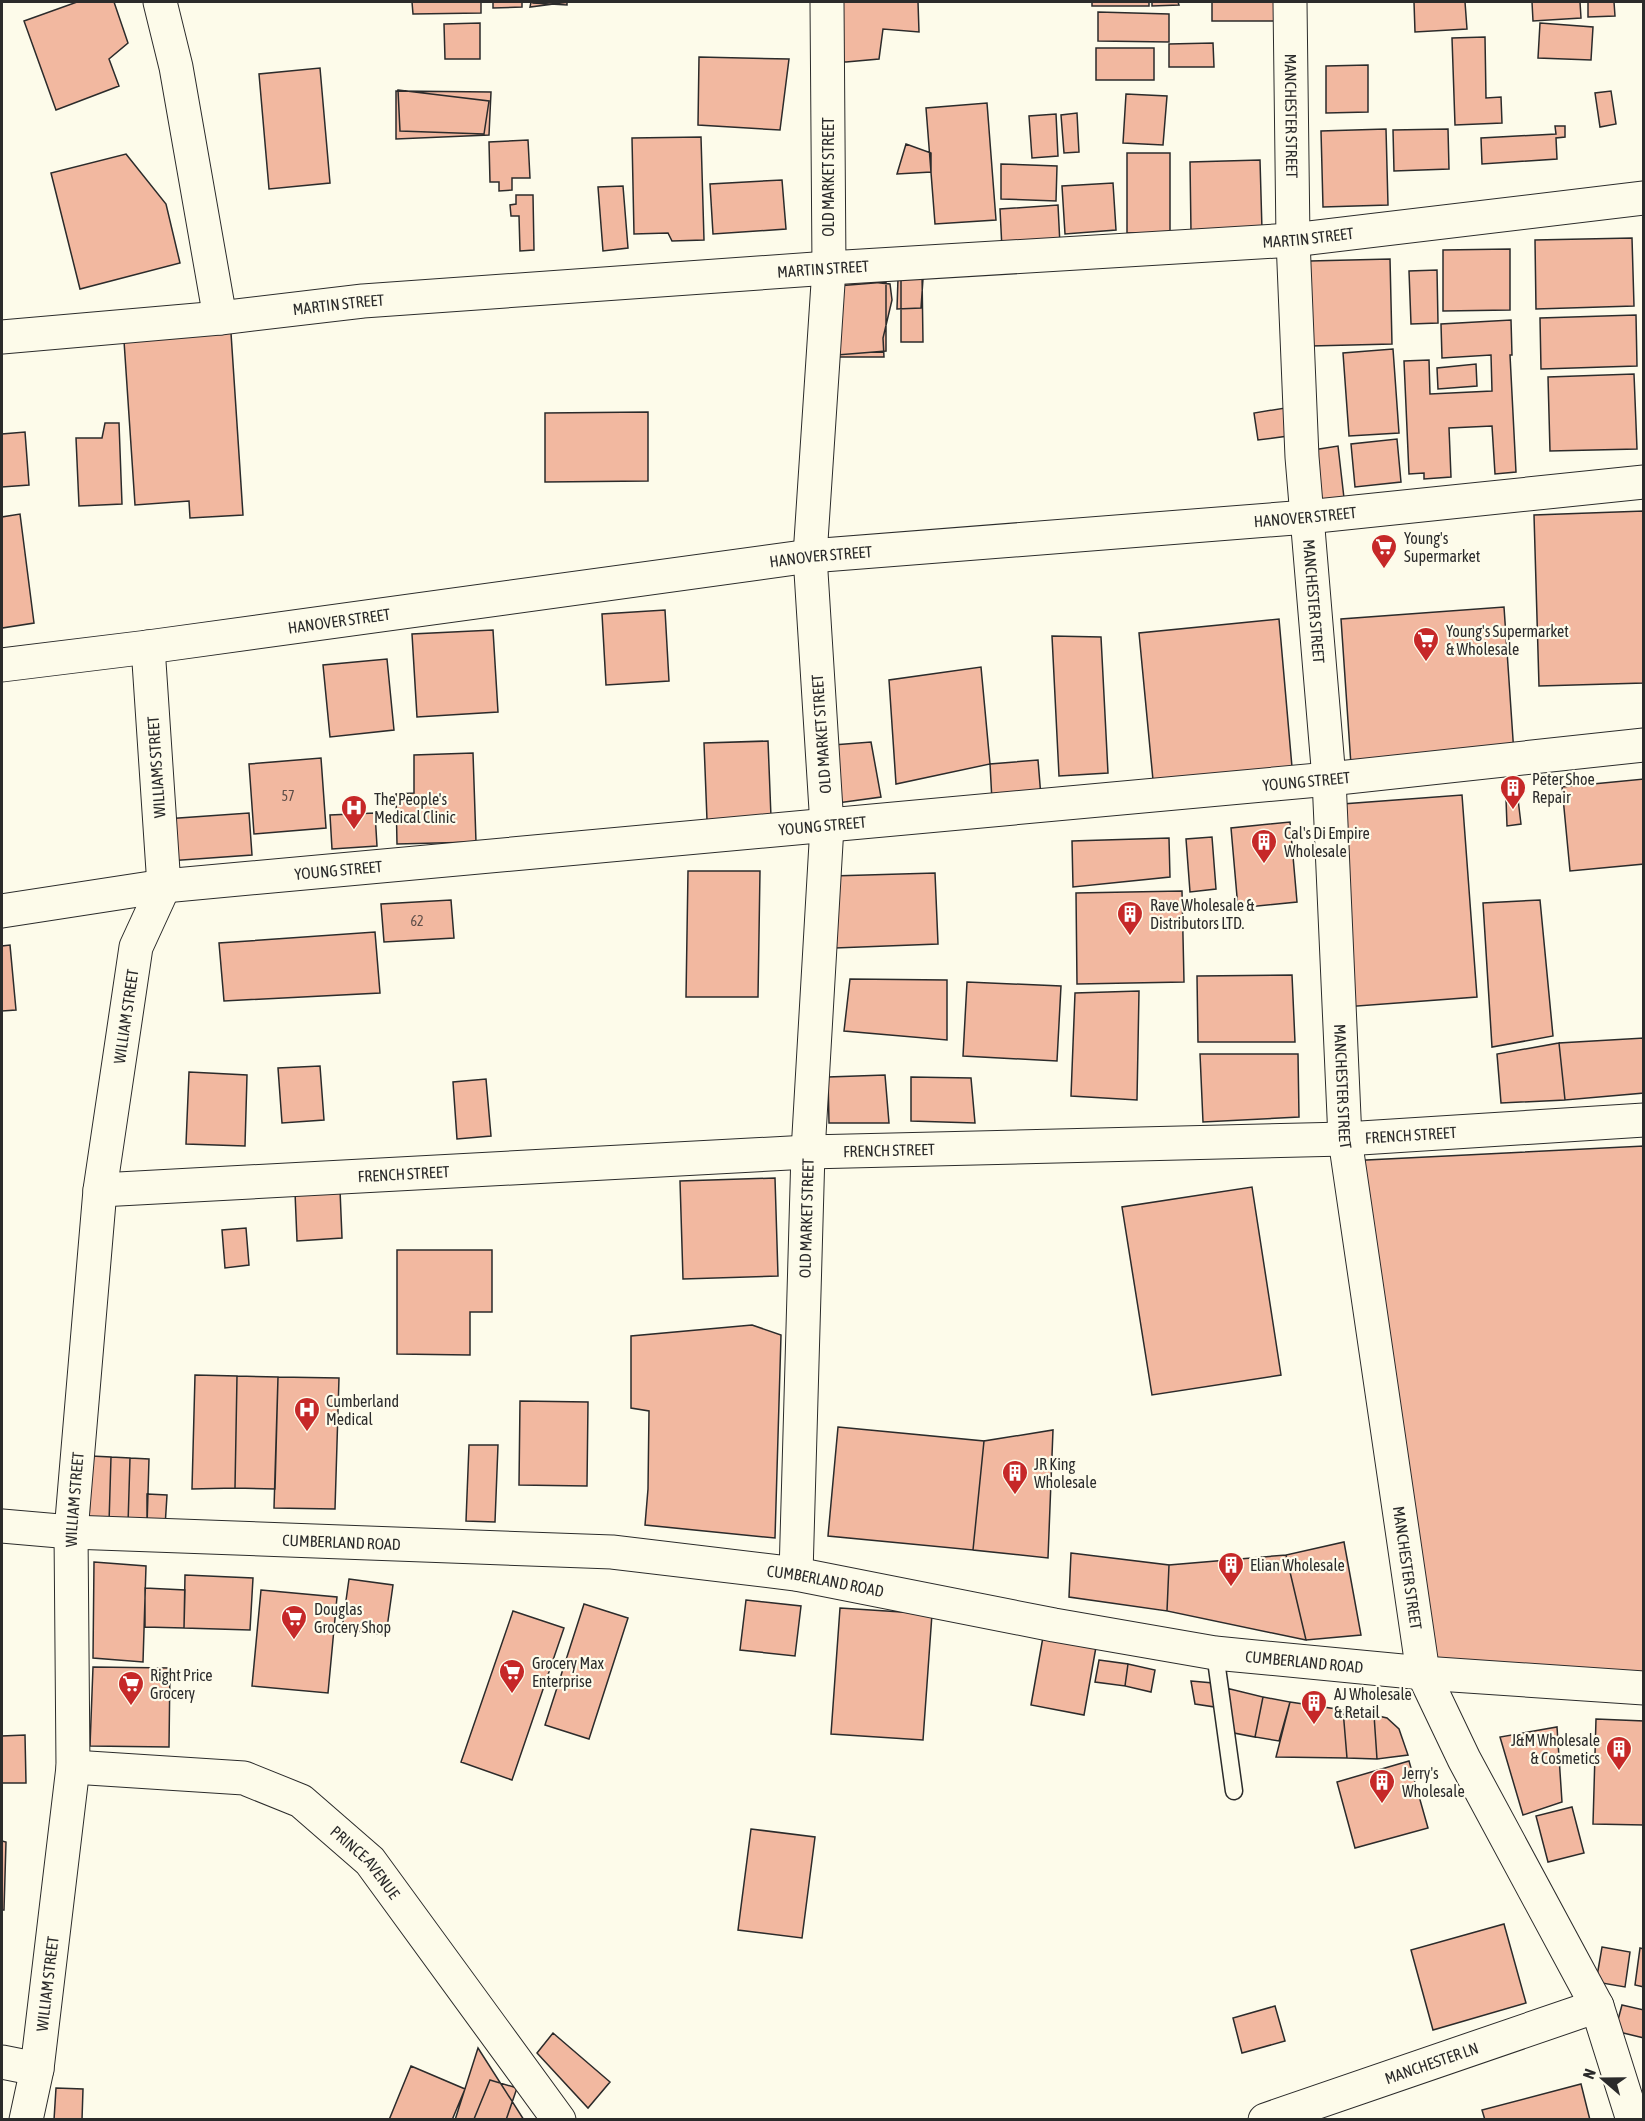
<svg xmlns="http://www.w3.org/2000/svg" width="1645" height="2121" viewBox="0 0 1645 2121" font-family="'Asap Condensed',sans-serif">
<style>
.building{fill:#f2b8a0;stroke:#2b2b2b;stroke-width:1.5}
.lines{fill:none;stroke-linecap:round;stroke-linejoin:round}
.lane-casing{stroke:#2b2b2b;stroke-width:19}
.street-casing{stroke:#2b2b2b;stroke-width:35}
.secondary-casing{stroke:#2b2b2b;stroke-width:35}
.lane{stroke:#fdfbea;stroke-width:16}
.street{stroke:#fdfbea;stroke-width:33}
.secondary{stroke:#fdfbea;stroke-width:33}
.labels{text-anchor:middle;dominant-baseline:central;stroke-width:4.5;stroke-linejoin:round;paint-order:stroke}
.number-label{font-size:14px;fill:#5d4e48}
.street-label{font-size:16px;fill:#2b2b2b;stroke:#fdfbea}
.poi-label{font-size:16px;fill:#2b2b2b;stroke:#fdfbea;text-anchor:start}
</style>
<rect width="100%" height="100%" fill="#fdfbea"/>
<!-- building -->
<path class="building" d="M 77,2 L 114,2 L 128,43 L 109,59 L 119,86 L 56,110 L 24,21 Z
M 412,2 L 481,2 L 481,13 L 413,14 Z
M 493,2 L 522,2 L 522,7 L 493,8 Z
M 531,2 L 569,2 L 530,7 Z
M 533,2 L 567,2 L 567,5 L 533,3 Z
M 837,2 L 918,2 L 919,32 L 883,29 L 879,59 L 846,62 L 832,61 Z
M 1092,2 L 1149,2 L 1149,6 L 1092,6 Z
M 1152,2 L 1178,2 L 1179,5 L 1152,6 Z
M 1212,2 L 1274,2 L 1274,21 L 1212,21 Z
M 1414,2 L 1465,2 L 1467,29 L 1415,32 Z
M 1532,2 L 1580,2 L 1581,18 L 1533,21 Z
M 1588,2 L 1614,2 L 1615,16 L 1588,17 Z
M 1098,12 L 1169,14 L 1169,42 L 1098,41 Z
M 480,23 L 480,59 L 445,59 L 444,24 Z
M 1540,23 L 1593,27 L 1591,60 L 1538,58 Z
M 1485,37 L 1486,98 L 1501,97 L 1502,123 L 1455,125 L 1452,38 Z
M 1213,43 L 1214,67 L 1169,67 L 1169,44 Z
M 1096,48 L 1154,48 L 1154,80 L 1096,80 Z
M 699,57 L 789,59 L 780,130 L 698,125 Z
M 1368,65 L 1368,112 L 1326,113 L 1326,66 Z
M 320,68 L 330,183 L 269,189 L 259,74 Z
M 398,90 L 489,101 L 484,134 L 400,131 Z
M 396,91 L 491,92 L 489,135 L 396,139 Z
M 1611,91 L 1616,124 L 1600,127 L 1595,93 Z
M 1126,94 L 1167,96 L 1163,145 L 1123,143 Z
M 987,103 L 996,220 L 935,224 L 926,108 Z
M 1077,113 L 1079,152 L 1064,153 L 1061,115 Z
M 1056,114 L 1058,156 L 1032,158 L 1029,116 Z
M 1555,126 L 1565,126 L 1565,137 L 1556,138 L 1557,159 L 1482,164 L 1481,138 L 1556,134 Z
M 1386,129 L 1388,205 L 1323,207 L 1321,131 Z
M 1448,129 L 1449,169 L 1394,171 L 1393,130 Z
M 701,137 L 704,240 L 672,241 L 668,233 L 634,234 L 632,138 Z
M 528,140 L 530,178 L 512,178 L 512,190 L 499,191 L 499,182 L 490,182 L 489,142 Z
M 906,144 L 931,153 L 931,172 L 897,174 Z
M 1127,153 L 1170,153 L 1170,233 L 1127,233 Z
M 126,154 L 166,204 L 180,263 L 80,289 L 51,173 Z
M 1260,160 L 1262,230 L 1191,232 L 1190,162 Z
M 1001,164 L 1057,166 L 1056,201 L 1001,199 Z
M 782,180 L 786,229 L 713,234 L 710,184 Z
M 1113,183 L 1116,230 L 1065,234 L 1062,186 Z
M 623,186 L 628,248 L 603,251 L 598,187 Z
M 516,195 L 533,195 L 534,250 L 520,251 L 519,216 L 511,216 L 510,205 L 516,204 Z
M 1058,205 L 1060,245 L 1002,249 L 1000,209 Z
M 1632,238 L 1634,306 L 1536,309 L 1535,240 Z
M 1510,249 L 1510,310 L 1443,311 L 1443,250 Z
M 1390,259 L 1392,344 L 1311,346 L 1310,261 Z
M 1437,270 L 1438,323 L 1411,324 L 1409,271 Z
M 901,274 L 922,274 L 923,342 L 901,342 Z
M 833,278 L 890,284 L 892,300 L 883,338 L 884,357 L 832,357 Z
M 898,278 L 923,279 L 921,308 L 897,309 Z
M 886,282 L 886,351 L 837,355 L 837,286 Z
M 1636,315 L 1637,366 L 1541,369 L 1540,318 Z
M 1511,320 L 1512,355 L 1510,355 L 1516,472 L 1495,474 L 1492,426 L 1449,428 L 1451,477 L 1424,479 L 1424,473 L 1409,474 L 1404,361 L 1429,360 L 1430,394 L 1492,391 L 1491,355 L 1442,358 L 1441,324 Z
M 231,333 L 243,515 L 190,518 L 189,501 L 135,505 L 124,341 Z
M 1393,349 L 1399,433 L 1349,436 L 1343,353 Z
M 1476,364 L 1477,386 L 1438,389 L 1437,368 Z
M 1634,374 L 1637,449 L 1550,451 L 1548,377 Z
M 1285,408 L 1288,436 L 1258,440 L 1254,413 Z
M 648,412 L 648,481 L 545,482 L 545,413 Z
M 105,423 L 119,423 L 122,504 L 79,506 L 76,438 L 102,438 Z
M 25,432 L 29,485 L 2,487 L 2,434 Z
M 1397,439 L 1401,482 L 1355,487 L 1351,444 Z
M 1338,446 L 1344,498 L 1319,501 L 1313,450 Z
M 1644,511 L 1644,683 L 1539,686 L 1534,515 Z
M 20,514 L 34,623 L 2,628 L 2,517 Z
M 1504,607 L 1514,754 L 1351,765 L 1341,619 Z
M 665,610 L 669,681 L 606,685 L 602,614 Z
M 1279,619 L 1292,767 L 1153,780 L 1139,633 Z
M 493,630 L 498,712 L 417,717 L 412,634 Z
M 1052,636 L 1101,637 L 1108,773 L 1059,776 Z
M 387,659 L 394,730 L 330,737 L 323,665 Z
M 981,667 L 990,764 L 896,784 L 889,680 Z
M 768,741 L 771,817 L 707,820 L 704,743 Z
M 871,742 L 881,797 L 823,805 L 820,746 Z
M 473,753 L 476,842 L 397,844 L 396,794 L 414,793 L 414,755 Z
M 321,758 L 326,828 L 254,834 L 249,764 Z
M 1038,760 L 1041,797 L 992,801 L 990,764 Z
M 1644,779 L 1644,864 L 1570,871 L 1562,787 Z
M 1462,795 L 1477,997 L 1344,1007 L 1329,805 Z
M 1506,799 L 1518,799 L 1521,824 L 1507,826 Z
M 249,813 L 252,855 L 168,861 L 165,819 Z
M 375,813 L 377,846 L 332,849 L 330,815 Z
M 1290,822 L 1297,902 L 1238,908 L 1231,828 Z
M 1212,837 L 1216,889 L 1190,892 L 1186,839 Z
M 1169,838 L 1170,877 L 1073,887 L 1072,841 Z
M 688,871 L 760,871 L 758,997 L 686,997 Z
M 935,873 L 938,944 L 835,948 L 832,876 Z
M 1182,891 L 1184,982 L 1077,984 L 1076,893 Z
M 451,900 L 454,938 L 384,942 L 381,904 Z
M 1540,900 L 1553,1036 L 1492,1047 L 1483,903 Z
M 375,932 L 380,993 L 224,1001 L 219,943 Z
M 10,945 L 16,1010 L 2,1011 L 2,946 Z
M 1292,975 L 1295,1042 L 1198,1042 L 1197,976 Z
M 850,979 L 947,980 L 947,1040 L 844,1031 Z
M 967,982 L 1061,986 L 1057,1061 L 963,1056 Z
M 1139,991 L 1137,1100 L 1071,1096 L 1075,993 Z
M 1644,1038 L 1644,1093 L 1565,1100 L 1559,1043 Z
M 1559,1043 L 1565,1100 L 1501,1103 L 1497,1054 Z
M 1200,1054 L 1298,1054 L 1299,1117 L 1203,1122 Z
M 320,1066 L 324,1120 L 282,1123 L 278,1068 Z
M 189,1072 L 247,1075 L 245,1146 L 186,1144 Z
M 885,1075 L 889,1123 L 829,1123 L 828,1077 Z
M 911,1077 L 971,1078 L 975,1123 L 911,1121 Z
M 486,1079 L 491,1136 L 457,1139 L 453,1082 Z
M 1644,1146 L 1644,1673 L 1411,1666 L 1347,1161 Z
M 775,1178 L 778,1276 L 683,1279 L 680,1181 Z
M 1252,1187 L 1281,1375 L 1152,1395 L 1122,1207 Z
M 340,1190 L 342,1238 L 297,1241 L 295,1192 Z
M 246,1228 L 249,1265 L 225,1268 L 222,1230 Z
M 397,1250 L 492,1250 L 492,1312 L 470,1312 L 470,1355 L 397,1354 Z
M 752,1325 L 781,1335 L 775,1538 L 645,1525 L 648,1489 L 649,1411 L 631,1408 L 631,1336 Z
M 195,1375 L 237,1376 L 235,1488 L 192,1489 Z
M 237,1376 L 278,1377 L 275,1489 L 235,1488 Z
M 278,1377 L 339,1378 L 335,1509 L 274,1508 Z
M 520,1401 L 588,1402 L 587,1486 L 519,1485 Z
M 838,1427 L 984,1441 L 973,1550 L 828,1536 Z
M 1053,1430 L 1048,1558 L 973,1550 L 984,1441 Z
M 469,1445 L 498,1445 L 495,1522 L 466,1521 Z
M 91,1456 L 111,1457 L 109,1523 L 89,1522 Z
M 111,1457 L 130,1458 L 128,1524 L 109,1523 Z
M 130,1458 L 149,1459 L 147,1526 L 128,1524 Z
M 147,1494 L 167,1495 L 165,1527 L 147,1526 Z
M 1344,1542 L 1361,1635 L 1306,1640 L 1286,1555 Z
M 1071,1553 L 1169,1565 L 1167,1611 L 1069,1597 Z
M 1286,1555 L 1306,1640 L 1167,1611 L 1169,1565 Z
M 94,1562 L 146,1566 L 143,1662 L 93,1658 Z
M 185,1575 L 253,1578 L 250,1630 L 184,1628 Z
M 349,1579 L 393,1585 L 386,1635 L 342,1629 Z
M 145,1588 L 185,1590 L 184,1628 L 145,1627 Z
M 261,1590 L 337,1597 L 328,1693 L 252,1686 Z
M 746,1600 L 801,1606 L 795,1656 L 740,1650 Z
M 584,1604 L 628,1618 L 589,1739 L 545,1725 Z
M 840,1608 L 932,1614 L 923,1740 L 831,1734 Z
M 513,1611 L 564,1628 L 512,1780 L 461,1762 Z
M 1043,1637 L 1096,1647 L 1084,1715 L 1031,1705 Z
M 1099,1660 L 1128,1664 L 1125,1686 L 1095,1682 Z
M 1128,1664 L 1155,1670 L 1151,1692 L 1125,1686 Z
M 93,1667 L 170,1668 L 169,1747 L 90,1746 Z
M 1191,1681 L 1213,1683 L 1215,1707 L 1195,1704 Z
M 1226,1688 L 1263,1697 L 1255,1737 L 1234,1733 Z
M 1263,1697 L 1290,1702 L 1279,1741 L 1255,1737 Z
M 1290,1702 L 1343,1710 L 1347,1758 L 1276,1757 Z
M 1343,1710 L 1374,1715 L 1377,1759 L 1347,1758 Z
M 1374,1715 L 1387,1718 L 1399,1729 L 1408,1755 L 1377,1759 Z
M 1596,1719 L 1644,1721 L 1644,1825 L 1593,1824 Z
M 1557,1727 L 1562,1802 L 1523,1815 L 1500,1737 Z
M 25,1735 L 26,1783 L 2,1783 L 2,1736 Z
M 1409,1761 L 1428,1828 L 1355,1848 L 1337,1782 Z
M 1572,1807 L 1584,1853 L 1548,1862 L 1536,1816 Z
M 751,1829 L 815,1837 L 802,1938 L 738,1930 Z
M 2,1841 L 6,1842 L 4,1910 L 2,1910 Z
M 1504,1924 L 1526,2003 L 1433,2030 L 1411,1950 Z
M 1602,1947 L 1630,1952 L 1625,1987 L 1596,1982 Z
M 1640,1948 L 1644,1949 L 1644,1987 L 1635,1985 Z
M 1622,2005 L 1644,2010 L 1644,2038 L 1615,2031 Z
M 1275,2006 L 1285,2041 L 1242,2053 L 1233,2018 Z
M 553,2033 L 610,2082 L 588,2108 L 537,2053 Z
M 478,2048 L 524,2120 L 455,2120 Z
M 411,2066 L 465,2089 L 452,2120 L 389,2120 Z
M 490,2080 L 517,2088 L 506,2120 L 474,2119 Z
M 1581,2084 L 1590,2120 L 1485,2120 L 1482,2110 Z
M 56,2088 L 83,2089 L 82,2120 L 54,2120 Z"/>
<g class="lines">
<defs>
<path id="lane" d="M 1215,1653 L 1234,1791"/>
<g id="street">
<path d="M 160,2 L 176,67 L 220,318"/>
<path id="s1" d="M 1290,2 L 1293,240 L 1302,457 L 1329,779 L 1345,1139 L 1423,1673 L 1464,1759 L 1597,2006 L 1633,2120"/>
<path id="s2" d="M 2,337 L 220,318 L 363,301 L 829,268 L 1293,240 L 1644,198"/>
<path id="s3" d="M 100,1190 L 808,1152 L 1345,1139 L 1644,1120"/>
<path id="s4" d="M 796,1574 L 808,1152 L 827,826 L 810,556 L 829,268 L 827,2"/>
<path id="s5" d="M 73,1767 L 244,1778 L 301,1801 L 370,1861 L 559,2120"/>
<path d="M 2,2062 L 37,2069"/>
<path id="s6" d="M 1265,2120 L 1597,2006"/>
</g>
<g id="secondary">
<path id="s7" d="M 2,665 L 148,647 L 810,556 L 1307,517 L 1644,482"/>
<path id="s8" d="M 2,911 L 164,886 L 1329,779 L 1644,745"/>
<path id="s9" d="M 2,1526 L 71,1532 L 612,1552 L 796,1574 L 1054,1625 L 1215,1653 L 1423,1673 L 1644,1688"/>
<path id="s10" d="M 26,2120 L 37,2069 L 73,1767 L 71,1532 L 100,1190 L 136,947 L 164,886 L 148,647"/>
</g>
</defs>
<!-- lane casing -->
<use href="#lane" class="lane-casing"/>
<!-- street casing -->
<use href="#street" class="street-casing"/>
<!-- secondary casing -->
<use href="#secondary" class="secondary-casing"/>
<!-- lane -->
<use href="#lane" class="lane"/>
<!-- street -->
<use href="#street" class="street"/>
<!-- secondary -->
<use href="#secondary" class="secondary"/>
</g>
<!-- icons -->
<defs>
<symbol id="supermarket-pin" viewBox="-11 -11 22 30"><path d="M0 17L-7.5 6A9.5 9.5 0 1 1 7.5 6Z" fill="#c62828" stroke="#fdfbea"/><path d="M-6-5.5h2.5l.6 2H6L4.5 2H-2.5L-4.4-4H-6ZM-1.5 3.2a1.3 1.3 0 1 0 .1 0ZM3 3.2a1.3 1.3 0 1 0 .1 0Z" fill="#fff"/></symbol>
<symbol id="building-pin" viewBox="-11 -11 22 30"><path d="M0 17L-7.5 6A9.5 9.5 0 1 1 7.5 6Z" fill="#c62828" stroke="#fdfbea"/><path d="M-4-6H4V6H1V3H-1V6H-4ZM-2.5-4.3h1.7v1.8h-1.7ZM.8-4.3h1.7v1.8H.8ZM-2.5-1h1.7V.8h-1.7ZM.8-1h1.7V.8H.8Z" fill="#fff"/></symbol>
<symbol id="hospital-pin" viewBox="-11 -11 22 30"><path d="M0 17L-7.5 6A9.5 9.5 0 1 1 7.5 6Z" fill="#c62828" stroke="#fdfbea"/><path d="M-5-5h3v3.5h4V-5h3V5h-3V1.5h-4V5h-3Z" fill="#fff"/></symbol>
</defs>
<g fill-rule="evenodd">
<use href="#supermarket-pin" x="1369" y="532" width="30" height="40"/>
<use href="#supermarket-pin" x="1411" y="625" width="30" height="40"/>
<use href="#building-pin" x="1498" y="773" width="30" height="40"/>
<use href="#hospital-pin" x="339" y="793" width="30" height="40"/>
<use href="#building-pin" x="1249" y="827" width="30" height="40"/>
<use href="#building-pin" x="1115" y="899" width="30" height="40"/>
<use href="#hospital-pin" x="292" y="1395" width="30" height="40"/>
<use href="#building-pin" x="1000" y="1458" width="30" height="40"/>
<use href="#building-pin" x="1216" y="1550" width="30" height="40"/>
<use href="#supermarket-pin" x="279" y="1603" width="30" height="40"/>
<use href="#supermarket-pin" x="497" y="1657" width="30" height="40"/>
<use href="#supermarket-pin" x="116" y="1669" width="30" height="40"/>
<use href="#building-pin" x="1299" y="1688" width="30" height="40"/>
<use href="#building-pin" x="1604" y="1734" width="30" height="40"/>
<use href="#building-pin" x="1367" y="1767" width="30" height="40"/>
</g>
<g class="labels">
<!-- number labels -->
<g class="number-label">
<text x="288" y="796">57</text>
<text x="417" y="921">62</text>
</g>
<!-- street labels -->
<g class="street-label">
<text stroke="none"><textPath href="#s1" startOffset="114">MANCHESTER STREET</textPath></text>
<text transform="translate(828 177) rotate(-90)">OLD MARKET STREET</text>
<text stroke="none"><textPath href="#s2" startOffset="1310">MARTIN STREET</textPath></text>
<text stroke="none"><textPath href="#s2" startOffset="824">MARTIN STREET</textPath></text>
<text stroke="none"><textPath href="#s2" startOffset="338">MARTIN STREET</textPath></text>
<text stroke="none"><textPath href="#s7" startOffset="1312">HANOVER STREET</textPath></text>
<text stroke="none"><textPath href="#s7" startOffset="826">HANOVER STREET</textPath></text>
<text stroke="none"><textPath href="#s1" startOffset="600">MANCHESTER STREET</textPath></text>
<text stroke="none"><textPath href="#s7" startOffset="340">HANOVER STREET</textPath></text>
<text transform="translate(821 734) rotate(-94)">OLD MARKET STREET</text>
<text transform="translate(156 767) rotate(-94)">WILLIAMS STREET</text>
<text stroke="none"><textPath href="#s8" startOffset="1311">YOUNG STREET</textPath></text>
<text stroke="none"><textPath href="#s8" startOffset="825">YOUNG STREET</textPath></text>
<text stroke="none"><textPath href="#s8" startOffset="339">YOUNG STREET</textPath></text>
<text stroke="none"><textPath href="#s10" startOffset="1110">WILLIAM STREET</textPath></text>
<text stroke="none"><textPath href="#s1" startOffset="1086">MANCHESTER STREET</textPath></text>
<text stroke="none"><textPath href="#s3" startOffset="1312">FRENCH STREET</textPath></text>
<text stroke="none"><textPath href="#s3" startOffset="790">FRENCH STREET</textPath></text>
<text stroke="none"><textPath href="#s3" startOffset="304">FRENCH STREET</textPath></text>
<text stroke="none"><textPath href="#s4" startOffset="356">OLD MARKET STREET</textPath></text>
<text stroke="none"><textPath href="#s10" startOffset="624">WILLIAM STREET</textPath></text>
<text stroke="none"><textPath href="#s9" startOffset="340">CUMBERLAND ROAD</textPath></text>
<text stroke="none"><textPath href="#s1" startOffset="1572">MANCHESTER STREET</textPath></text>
<text stroke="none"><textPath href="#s9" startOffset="826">CUMBERLAND ROAD</textPath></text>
<text stroke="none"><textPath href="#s9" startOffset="1312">CUMBERLAND ROAD</textPath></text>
<text stroke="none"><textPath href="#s5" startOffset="322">PRINCE AVENUE</textPath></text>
<text stroke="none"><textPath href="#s10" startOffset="138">WILLIAM STREET</textPath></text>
<text stroke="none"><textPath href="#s6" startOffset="176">MANCHESTER LN</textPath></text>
</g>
<!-- poi labels -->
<g class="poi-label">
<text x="1404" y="538">Young's<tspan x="1404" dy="18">Supermarket</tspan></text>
<text x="1446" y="631">Young's Supermarket<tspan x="1446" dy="18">&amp; Wholesale</tspan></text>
<text x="1532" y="779">Peter Shoe<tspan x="1532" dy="18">Repair</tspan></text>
<text x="374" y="799">The People's<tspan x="374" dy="18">Medical Clinic</tspan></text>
<text x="1284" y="833">Cal's Di Empire<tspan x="1284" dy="18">Wholesale</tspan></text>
<text x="1150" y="905">Rave Wholesale &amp;<tspan x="1150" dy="18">Distributors LTD.</tspan></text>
<text x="326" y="1401">Cumberland<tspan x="326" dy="18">Medical</tspan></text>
<text x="1034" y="1464">JR King<tspan x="1034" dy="18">Wholesale</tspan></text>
<text x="1250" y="1565">Elian Wholesale</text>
<text x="314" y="1609">Douglas<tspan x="314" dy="18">Grocery Shop</tspan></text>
<text x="532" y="1663">Grocery Max<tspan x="532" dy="18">Enterprise</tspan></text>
<text x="150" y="1675">Right Price<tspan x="150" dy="18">Grocery</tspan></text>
<text x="1334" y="1694">AJ Wholesale<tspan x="1334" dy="18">&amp; Retail</tspan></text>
<text x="1600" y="1740" text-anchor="end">J&amp;M Wholesale<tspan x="1600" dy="18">&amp; Cosmetics</tspan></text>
<text x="1402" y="1773">Jerry's<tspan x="1402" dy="18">Wholesale</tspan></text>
</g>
</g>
<!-- border -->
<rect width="1645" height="2121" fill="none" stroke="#2b2b2b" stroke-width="6"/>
<!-- north arrow -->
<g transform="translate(1603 2079) rotate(290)" stroke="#fdfbea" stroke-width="4.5" paint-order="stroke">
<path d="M0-4.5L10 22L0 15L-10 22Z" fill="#2b2b2b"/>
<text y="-9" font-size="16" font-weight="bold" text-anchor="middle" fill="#2b2b2b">N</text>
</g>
</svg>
